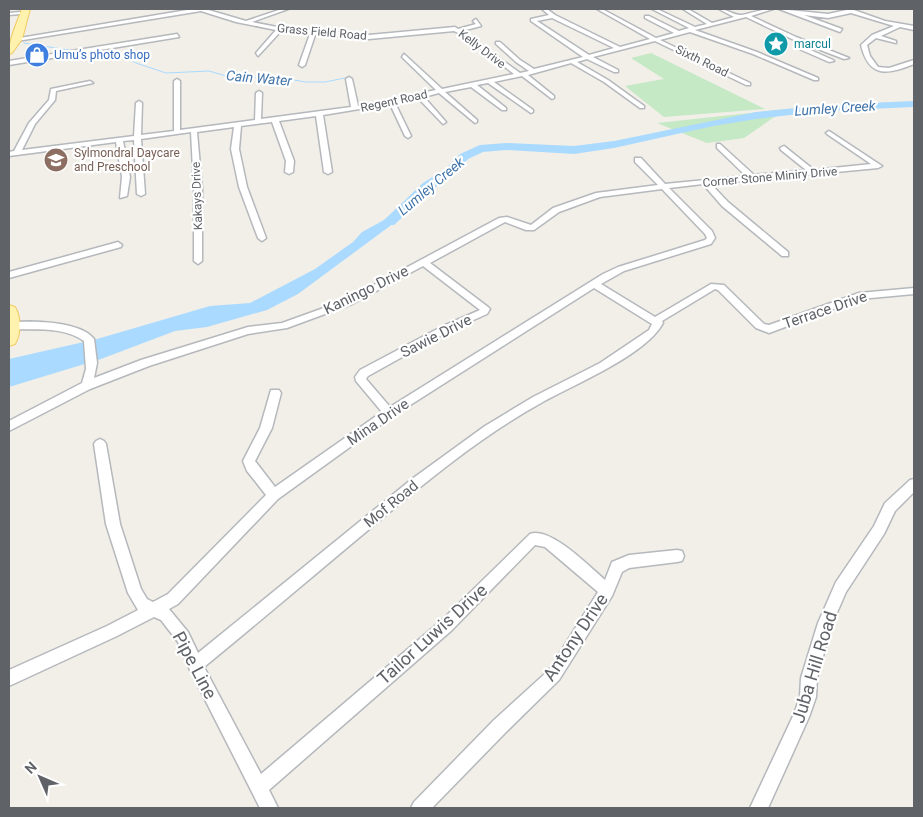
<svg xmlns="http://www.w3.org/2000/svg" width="923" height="817" viewBox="0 0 923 817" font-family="Roboto,sans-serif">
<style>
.green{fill:#c5e8c5}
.water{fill:#aadaff}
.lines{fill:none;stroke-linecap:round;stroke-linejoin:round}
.stream{stroke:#aadaff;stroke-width:1}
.river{fill:#aadaff;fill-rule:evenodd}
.street-casing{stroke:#b5b8bc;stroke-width:3}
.primary-casing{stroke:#f2c960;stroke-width:2}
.street{fill:#fff;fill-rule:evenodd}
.primary{fill:#fff2af;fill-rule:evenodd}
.labels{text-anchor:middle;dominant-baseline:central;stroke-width:4.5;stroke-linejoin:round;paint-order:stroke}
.far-street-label{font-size:12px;fill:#5f6368;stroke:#fff}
.far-culture-label{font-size:12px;fill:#0d838f;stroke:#fff;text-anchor:start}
.far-shop-label{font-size:12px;fill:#366cbe;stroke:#fff;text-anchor:start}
.far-education-label{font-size:12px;fill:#785e54;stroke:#fff;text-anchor:start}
.far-water-label{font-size:14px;font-style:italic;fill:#4174aa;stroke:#fff}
.street-label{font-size:15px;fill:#5f6368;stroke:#fff}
.near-street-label{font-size:18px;fill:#5f6368;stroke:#fff}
</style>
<rect width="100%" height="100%" fill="#f1efe8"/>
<!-- green -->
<path class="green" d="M 651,53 L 765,109 L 664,117 L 625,86 L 664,79 L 631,58 Z
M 786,109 L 744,138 L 707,143 L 657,123 Z"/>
<!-- water -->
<path class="water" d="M 405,205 L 413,209 L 298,294 L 267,310 L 207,327 L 175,331 L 101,359 L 9,387 L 9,359 L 97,339 L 210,306 L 250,303 L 315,269 L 353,242 L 362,232 L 386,219 Z"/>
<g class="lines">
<!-- stream -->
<path class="stream" d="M 24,43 L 75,51
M 86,52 L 124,56 L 136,63 L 166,73 L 209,71 L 233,78 L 274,77 L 306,82 L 325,82 L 345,78"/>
<!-- river -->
<path class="river" d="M 914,101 L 914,107 L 824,111 L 756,119 L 713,126 L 614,148 L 574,154 L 506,150 L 483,152 L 468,159 L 454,174 L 433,189 L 394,225 L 384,225 L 382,222 L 423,183 L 445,169 L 460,154 L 480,145 L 506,143 L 574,146 L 614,141 L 756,112 L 824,105 Z"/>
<defs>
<path id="street" d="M 193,9 L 205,9 L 246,21 L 282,9 L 288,9 L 252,22 L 277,27 L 369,35 L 455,27 L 458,29 L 476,24 L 473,21 L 476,19 L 481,26 L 462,31 L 520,73 L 529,71 L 516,62 L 496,44 L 496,42 L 500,42 L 520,60 L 534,69 L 583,57 L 531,21 L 531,19 L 549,15 L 542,9 L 547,9 L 555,15 L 620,47 L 650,39 L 597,9 L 602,9 L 656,38 L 674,33 L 645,18 L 645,16 L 649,16 L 679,31 L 689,28 L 652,9 L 657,9 L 695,27 L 707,24 L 683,9 L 688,9 L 712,23 L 734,17 L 719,9 C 727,9 735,16 742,15 C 752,13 762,9 773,9 L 751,16 L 796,37 L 849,58 L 844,59 L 792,39 L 746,17 L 695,30 L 757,52 L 818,78 L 818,80 L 814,80 L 753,54 L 690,32 L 660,40 L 750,83 L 750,85 L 746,85 L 655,41 L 593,57 L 618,70 L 618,72 L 614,72 L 587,59 L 577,62 L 608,80 L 644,106 L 644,108 L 640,108 L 604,82 L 571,63 L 528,75 L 554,96 L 554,98 L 552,99 L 522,76 L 494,82 L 533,110 L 533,112 L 531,113 L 488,83 L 477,85 L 506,108 L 506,110 L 502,110 L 471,87 L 445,92 L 477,120 L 477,122 L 475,123 L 439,93 L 424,97 L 446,122 L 443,124 L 418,98 L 395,103 L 411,136 L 408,138 L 405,136 L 390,104 L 323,115 L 332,172 L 328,174 L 324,172 L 316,116 L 279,121 L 294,161 L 293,172 L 289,174 L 285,172 L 286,161 L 272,122 L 241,126 L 239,149 L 247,187 L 266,238 L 262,241 L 258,238 L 239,187 L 231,149 L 234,127 L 197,132 L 202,189 L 202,261 L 198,264 L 194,261 L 194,189 L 191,132 L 141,139 L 145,194 L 141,196 L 137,194 L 134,140 L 123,141 L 130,177 L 127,196 L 120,198 L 122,177 L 116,142 L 9,156 L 9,152 L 14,151 L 29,123 L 49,100 L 51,89 L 90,81 L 93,83 L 56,91 L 55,100 L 35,124 L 22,150 L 134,136 L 136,103 L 139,101 L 142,103 L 141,135 L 174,131 L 174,81 L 177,79 L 180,81 L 180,130 L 255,120 L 256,93 L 259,91 L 262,93 L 261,119 L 351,107 L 346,79 L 349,77 L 352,79 L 358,106 L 436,90 L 402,57 L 404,54 L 442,89 L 514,74 L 466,37 L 454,31 L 369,39 L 315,35 L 305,65 L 302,67 L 299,65 L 310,34 L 281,31 L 258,56 L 256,53 L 276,30 L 236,22 L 201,11 L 17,41 L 14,39 ZM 552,18 L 614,48 L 589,55 L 537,21 Z
M 779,9 L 828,14 L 851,9 L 885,21 L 914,26 L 914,30 L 900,27 L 881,36 L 896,41 L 896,43 L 876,38 L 867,45 L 870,56 L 878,67 L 889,68 L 914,60 L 914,64 C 887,75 869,78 861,45 L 872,35 L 894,26 L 851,13 L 828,18 L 804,15 L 842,29 L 840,32 Z
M 20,12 L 20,14 L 9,15 L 9,13 Z
M 177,34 L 179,37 L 9,65 L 9,61 Z
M 799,45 L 833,60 L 834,61 L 829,62 L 797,48 Z
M 829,131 L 882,166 L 878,168 L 711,184 L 728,202 L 788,252 L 788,256 L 782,256 L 722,206 L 703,184 L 669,188 L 712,231 L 715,238 L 711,244 L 624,271 L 601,284 L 655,317 L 711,284 L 724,285 L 764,324 L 769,325 L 859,293 L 914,288 L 914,294 L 860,299 L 769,333 L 756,328 L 718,290 L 715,289 L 662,321 L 663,323 C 645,356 574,384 541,403 C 478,438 422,485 367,531 C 313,576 259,622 204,667 L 261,774 L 442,620 L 530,534 C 550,526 590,567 605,580 L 612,562 L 629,555 L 677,550 L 682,551 L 684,556 L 682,561 L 677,562 L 629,568 L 622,572 L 612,596 L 559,680 L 506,732 L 432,808 L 411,808 L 414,802 L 494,720 L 549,670 L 598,592 L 545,547 L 535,545 L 452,630 L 269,790 L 278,808 L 260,808 L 190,670 L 178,642 L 161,620 L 154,617 L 117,636 L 9,686 L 9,670 L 107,626 L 138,610 L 128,593 L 106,524 L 94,444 L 96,441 L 100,439 L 104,441 L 106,444 L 120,524 L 141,589 L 147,599 L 153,602 L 168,594 L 266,495 L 247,471 L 243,461 L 260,428 L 271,390 L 279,390 L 281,393 L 272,428 L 255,461 L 275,487 L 382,412 L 356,381 L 355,377 L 360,370 L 441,327 L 480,310 L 423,266 L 352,304 L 287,328 L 248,334 L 149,366 L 90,389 L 9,431 L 9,421 L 82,383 L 86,369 L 84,341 C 63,326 35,330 11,329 L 9,329 L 9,323 C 30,320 81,321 94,339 L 97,363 L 94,378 L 141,360 L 248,327 L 282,323 L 346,300 L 499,218 L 507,217 L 531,225 L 553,208 L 596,193 L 658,185 L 635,162 L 635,158 L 641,158 L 665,184 L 746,176 L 717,148 L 717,144 L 720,144 L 754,175 L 806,170 L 781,150 L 780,148 L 784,146 L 814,170 L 871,164 L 827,134 L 826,133 ZM 662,189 L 705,234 L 707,238 L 705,240 L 618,267 L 603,274 L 390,407 L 366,379 L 368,376 L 449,331 L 487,314 L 490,309 L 488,307 L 430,263 L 505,222 L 526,230 L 534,230 L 559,212 L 600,197 ZM 594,288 L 652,324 L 649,330 L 600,363 L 533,397 L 485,426 L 412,479 L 198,653 L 188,632 L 169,609 L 178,604 L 278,499 L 393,416 Z
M 118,242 L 122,245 L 121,247 L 9,278 L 9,272 Z
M 914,479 L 914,492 L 895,511 L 884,534 L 846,592 L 832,624 L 817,678 L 816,697 L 809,717 L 768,808 L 750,808 L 794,714 L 800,697 L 801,678 L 818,623 L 836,582 L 874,526 L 885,503 L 910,480 Z"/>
<path id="primary" d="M 22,9 L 30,9 L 22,39 L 12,53 L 9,54 C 9,39 17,23 22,9 Z
M 9,305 L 15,307 C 21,317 21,334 15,344 L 9,346 Z"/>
</defs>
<!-- street casing -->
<use href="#street" class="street-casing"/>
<!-- primary casing -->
<use href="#primary" class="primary-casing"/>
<!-- street -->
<use href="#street" class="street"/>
<!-- primary -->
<use href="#primary" class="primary"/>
</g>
<!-- icons -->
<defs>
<symbol id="sight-disc" viewBox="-11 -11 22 22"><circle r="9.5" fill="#0f9aa8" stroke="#fff"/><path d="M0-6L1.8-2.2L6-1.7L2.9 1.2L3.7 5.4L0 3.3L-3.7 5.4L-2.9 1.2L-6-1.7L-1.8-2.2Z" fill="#fff"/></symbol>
<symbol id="shop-disc" viewBox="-11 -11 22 22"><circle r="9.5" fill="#3f7fe0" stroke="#fff"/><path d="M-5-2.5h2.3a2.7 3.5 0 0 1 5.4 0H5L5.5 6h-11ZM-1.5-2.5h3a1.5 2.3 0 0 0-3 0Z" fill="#fff"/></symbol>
<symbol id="school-disc" viewBox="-11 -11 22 22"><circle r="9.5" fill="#8d6e63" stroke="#fff"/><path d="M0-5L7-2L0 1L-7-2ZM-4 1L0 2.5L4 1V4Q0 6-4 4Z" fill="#fff"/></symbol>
</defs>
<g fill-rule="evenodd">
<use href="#sight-disc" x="762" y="30" width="28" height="28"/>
<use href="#shop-disc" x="23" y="41" width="28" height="28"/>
<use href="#school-disc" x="42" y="146" width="28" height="28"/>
</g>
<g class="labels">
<!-- far-street labels -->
<g class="far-street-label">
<text transform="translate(322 32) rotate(5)">Grass Field Road</text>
<text transform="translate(482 49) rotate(37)">Kelly Drive</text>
<text transform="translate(702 61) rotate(26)">Sixth Road</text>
<text transform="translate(394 101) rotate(-12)">Regent Road</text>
<text transform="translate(770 177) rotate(-5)">Corner Stone Miniry Drive</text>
<text transform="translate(197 196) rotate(-92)">Kakays Drive</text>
</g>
<!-- far-culture labels -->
<g class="far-culture-label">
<text x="794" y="44">marcul</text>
</g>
<!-- far-shop labels -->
<g class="far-shop-label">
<text x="54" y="55">Umu’s photo shop</text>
</g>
<!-- far-education labels -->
<g class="far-education-label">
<text x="74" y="153">Sylmondral Daycare<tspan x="74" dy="14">and Preschool</tspan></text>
</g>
<!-- far-water labels -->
<g class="far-water-label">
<text transform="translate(259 78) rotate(5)">Cain Water</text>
<text transform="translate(835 108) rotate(-4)">Lumley Creek</text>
<text transform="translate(431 186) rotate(-40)">Lumley Creek</text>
</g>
<!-- street labels -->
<g class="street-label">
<text transform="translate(366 290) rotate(-26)">Kaningo Drive</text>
<text transform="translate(825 310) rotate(-19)">Terrace Drive</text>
<text transform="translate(436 336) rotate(-27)">Sawie Drive</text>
<text transform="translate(378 422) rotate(-34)">Mina Drive</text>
<text transform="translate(391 504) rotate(-39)">Mof Road</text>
</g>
<!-- near-street labels -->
<g class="near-street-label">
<text transform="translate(432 634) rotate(-42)">Tailor Luwis Drive</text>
<text transform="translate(575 637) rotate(-56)">Antony Drive</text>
<text transform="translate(195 665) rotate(62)">Pipe Line</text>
<text transform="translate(814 667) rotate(-73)">Juba Hill Road</text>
</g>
</g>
<!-- border -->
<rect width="923" height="817" fill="none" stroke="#5f6368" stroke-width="20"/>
<!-- north arrow -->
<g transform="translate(40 777) rotate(315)" stroke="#ffffff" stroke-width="4" paint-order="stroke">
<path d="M0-4L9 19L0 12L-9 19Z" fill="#5f6368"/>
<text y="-8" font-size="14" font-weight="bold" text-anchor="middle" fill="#5f6368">N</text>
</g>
</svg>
